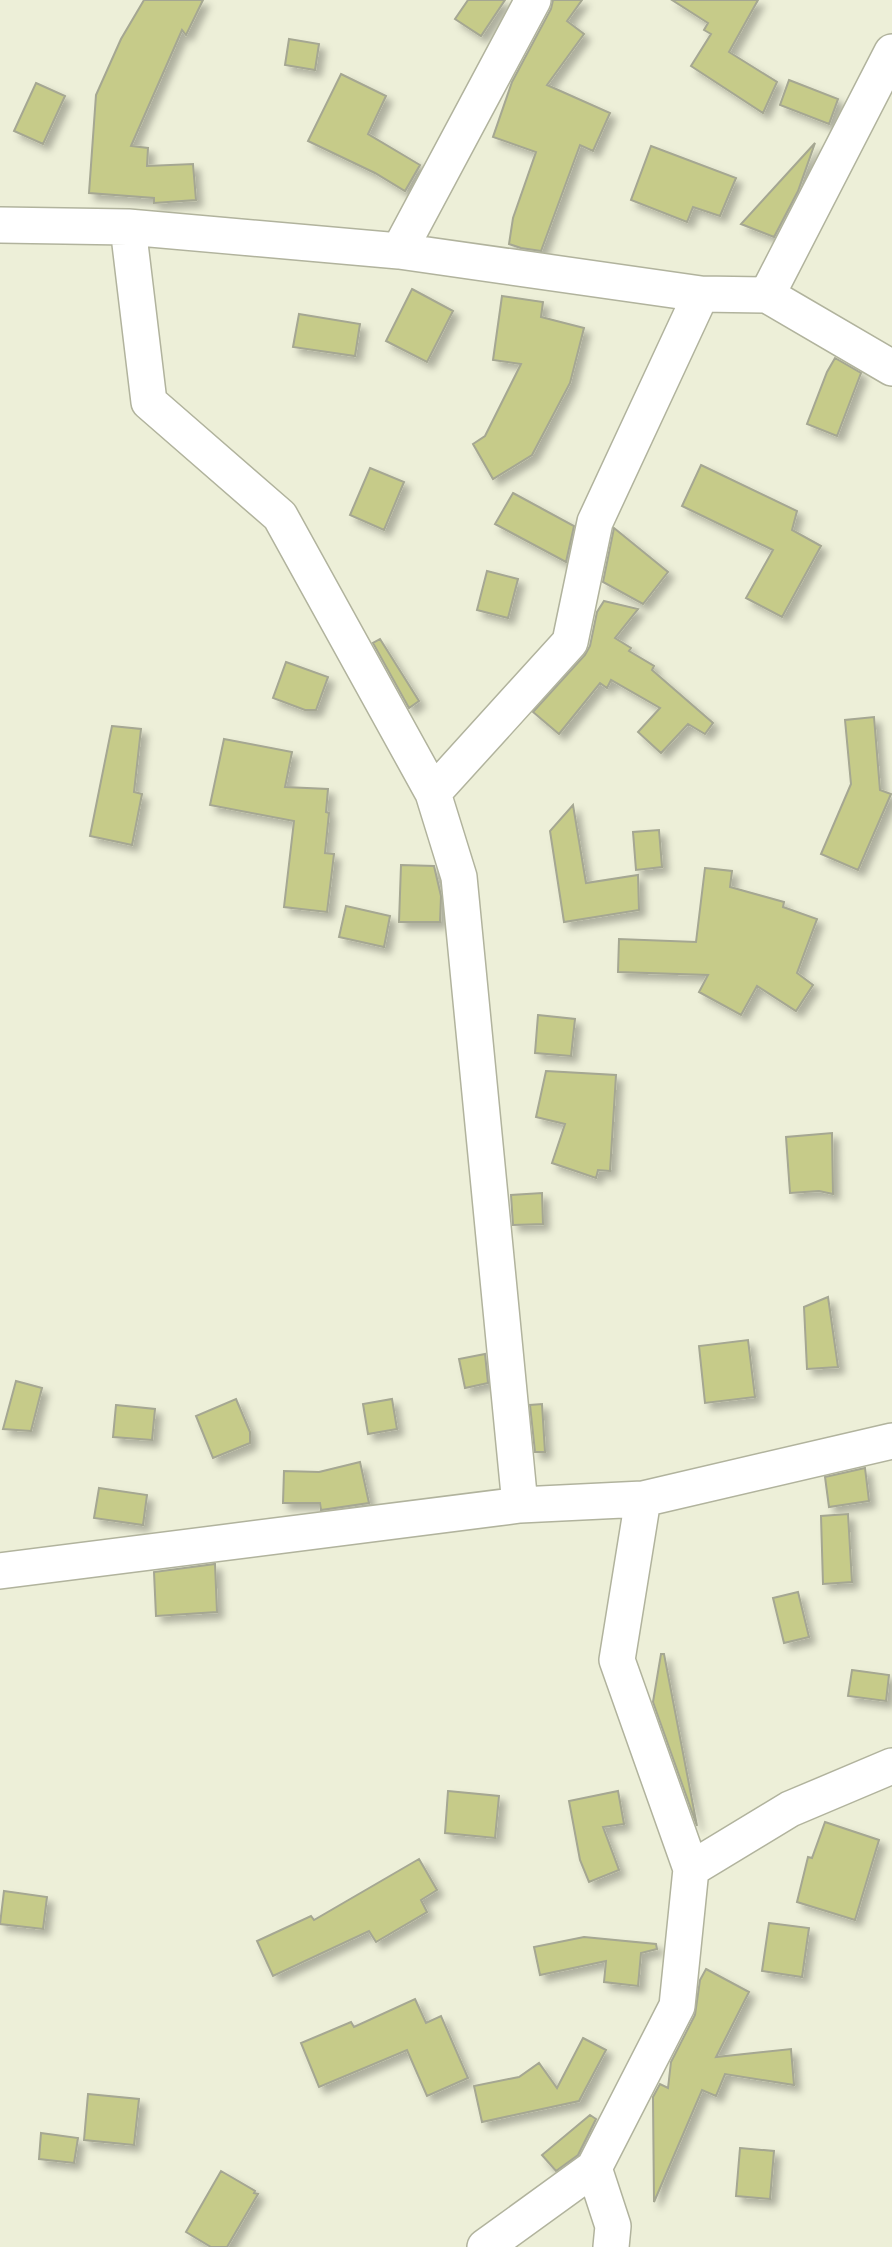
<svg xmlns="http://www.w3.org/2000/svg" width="892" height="2247" viewBox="0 0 892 2247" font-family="Jost,sans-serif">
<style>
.building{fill:#c6cb89;stroke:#a5a792;stroke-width:2;filter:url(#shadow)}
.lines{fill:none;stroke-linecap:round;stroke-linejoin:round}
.minor-casing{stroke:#b1b39d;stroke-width:38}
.minor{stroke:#fff;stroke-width:35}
</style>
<defs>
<filter id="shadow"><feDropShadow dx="6" dy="6" stdDeviation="3.5" flood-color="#0004"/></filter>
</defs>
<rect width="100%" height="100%" fill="#edefd8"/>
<!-- building -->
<path class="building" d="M 144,0 L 203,0 L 186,35 L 182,30 L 131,146 L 148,148 L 147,166 L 193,164 L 196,200 L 154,203 L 154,198 L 89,193 L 96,95 L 121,39 Z
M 468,0 L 505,0 L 481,36 L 455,19 Z
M 553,0 L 582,0 L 567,21 L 584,34 L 547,85 L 610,113 L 593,151 L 580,145 L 541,251 L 521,248 L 509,244 L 513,218 L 536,152 L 493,137 L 512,82 L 551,9 Z
M 672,0 L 758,0 L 729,52 L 777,82 L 763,113 L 691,66 L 711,34 L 704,30 L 708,23 Z
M 289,39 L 319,44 L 315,70 L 285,65 Z
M 341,74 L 386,96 L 368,134 L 420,165 L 405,191 L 375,173 L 308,141 Z
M 789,80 L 838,99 L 829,124 L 780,105 Z
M 36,83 L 65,96 L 43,144 L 14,131 Z
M 815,143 L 798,191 L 774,237 L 741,224 Z
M 651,146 L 736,178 L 720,216 L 693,207 L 687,222 L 631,200 Z
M 412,289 L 453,311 L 427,362 L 386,341 Z
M 502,296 L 543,302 L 541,317 L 584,328 L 570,383 L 532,455 L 493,479 L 473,444 L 485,436 L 521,364 L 493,360 Z
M 299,314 L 360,324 L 355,356 L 293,347 Z
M 835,358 L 861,373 L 837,436 L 807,424 L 827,372 Z
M 701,465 L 797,511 L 792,530 L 821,546 L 782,617 L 746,598 L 773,550 L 682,506 Z
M 370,468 L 404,482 L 384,530 L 350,515 Z
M 513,493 L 574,526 L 566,562 L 495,524 Z
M 614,528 L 668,572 L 643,604 L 603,582 Z
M 487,571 L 518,579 L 508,618 L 477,610 Z
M 604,601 L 638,609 L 615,638 L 631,648 L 629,651 L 654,666 L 652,670 L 713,723 L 705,734 L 688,724 L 661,753 L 638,732 L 660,708 L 611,680 L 607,688 L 600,683 L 559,734 L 533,712 L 585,655 L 590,646 L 597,612 Z
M 380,639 L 419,701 L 409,708 L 373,643 Z
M 286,662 L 328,677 L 316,710 L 305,710 L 273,698 Z
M 874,717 L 880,790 L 891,794 L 858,870 L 821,854 L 851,784 L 845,720 Z
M 112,726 L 141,729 L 134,792 L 142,794 L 132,845 L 90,836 Z
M 224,739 L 292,752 L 285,787 L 328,789 L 326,812 L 329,813 L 325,853 L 334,854 L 327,912 L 284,907 L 294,821 L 210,805 Z
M 573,805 L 586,883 L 638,875 L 639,910 L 564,922 L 550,831 Z
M 659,830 L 662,867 L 636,870 L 633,832 Z
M 401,865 L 434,866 L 441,896 L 440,922 L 399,922 Z
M 705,868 L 732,871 L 730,887 L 784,902 L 783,907 L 817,919 L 797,973 L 813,985 L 796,1011 L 757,986 L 741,1015 L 699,992 L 708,975 L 618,972 L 619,939 L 696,942 Z
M 346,906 L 390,916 L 384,947 L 339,937 Z
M 538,1015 L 575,1019 L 571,1056 L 535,1053 Z
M 546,1071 L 616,1075 L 610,1171 L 598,1170 L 596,1178 L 552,1163 L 565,1124 L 536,1117 Z
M 832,1133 L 833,1194 L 819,1191 L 790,1193 L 786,1137 Z
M 542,1193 L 543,1224 L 513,1225 L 511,1195 Z
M 828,1297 L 838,1367 L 807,1369 L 804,1307 Z
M 748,1340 L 755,1397 L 705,1403 L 699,1346 Z
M 485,1354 L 488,1383 L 465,1388 L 459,1359 Z
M 16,1381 L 42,1388 L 31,1431 L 3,1429 Z
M 236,1399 L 250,1432 L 250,1443 L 213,1458 L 196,1416 Z
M 392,1399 L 397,1429 L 368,1434 L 363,1404 Z
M 542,1404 L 545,1452 L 535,1452 L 530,1405 Z
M 116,1405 L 155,1409 L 152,1440 L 113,1437 Z
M 360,1462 L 369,1503 L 321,1510 L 320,1503 L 283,1503 L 284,1471 L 319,1472 Z
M 865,1468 L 869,1501 L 829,1507 L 825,1477 Z
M 99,1488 L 147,1495 L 143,1525 L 94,1518 Z
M 848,1514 L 852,1582 L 823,1584 L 821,1516 Z
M 215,1564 L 217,1612 L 156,1616 L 154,1572 Z
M 798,1592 L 809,1637 L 784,1643 L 773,1598 Z
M 661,1654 L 664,1654 L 697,1826 L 653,1702 Z
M 852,1670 L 889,1675 L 886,1701 L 848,1696 Z
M 448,1791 L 499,1796 L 495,1838 L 445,1833 Z
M 618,1791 L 624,1824 L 603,1827 L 619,1870 L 589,1882 L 580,1860 L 569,1801 Z
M 825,1822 L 879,1840 L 855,1920 L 797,1902 L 808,1857 L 812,1858 Z
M 419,1859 L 437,1890 L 421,1900 L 427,1912 L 376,1942 L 369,1931 L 273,1976 L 257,1941 L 311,1916 L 314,1920 Z
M 4,1891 L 47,1897 L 43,1929 L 0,1924 Z
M 769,1923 L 809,1928 L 802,1977 L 762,1971 Z
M 584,1937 L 656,1944 L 657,1949 L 641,1953 L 638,1986 L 604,1982 L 606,1961 L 540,1975 L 534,1947 Z
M 706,1969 L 749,1992 L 716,2057 L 791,2049 L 794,2085 L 725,2074 L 716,2096 L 702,2090 L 654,2202 L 653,2097 L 660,2084 L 668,2088 L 671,2062 L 695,2015 L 700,1980 Z
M 415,1999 L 426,2023 L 441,2016 L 468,2078 L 427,2096 L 407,2050 L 319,2087 L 301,2043 L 351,2022 L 354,2027 Z
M 583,2038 L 606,2050 L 579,2101 L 482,2122 L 474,2086 L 519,2077 L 539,2063 L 557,2088 Z
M 88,2094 L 139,2099 L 134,2145 L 84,2140 Z
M 590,2115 L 596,2119 L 578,2155 L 556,2171 L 542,2155 Z
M 41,2133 L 78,2138 L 74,2163 L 39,2159 Z
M 740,2148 L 774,2151 L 770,2199 L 736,2196 Z
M 221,2171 L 255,2191 L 254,2193 L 258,2194 L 227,2247 L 211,2247 L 186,2232 Z"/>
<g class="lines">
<defs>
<path id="minor" d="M 0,225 L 128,227 L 399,251 L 701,294 L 767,295 L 892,368
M 128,227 L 149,402 L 280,516 L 433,793 L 459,877 L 520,1505
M 399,251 L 533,0
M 767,295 L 892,52
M 433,793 L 570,642 L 595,522 L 701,294
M 0,1571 L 520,1505 L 643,1499 L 892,1441
M 691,1869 L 790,1809 L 892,1766
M 485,2247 L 594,2168
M 611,2247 L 613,2226 L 594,2168 L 677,2006 L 691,1869 L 617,1660 L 643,1499"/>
</defs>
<!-- minor casing -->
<use href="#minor" class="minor-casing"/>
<!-- minor -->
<use href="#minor" class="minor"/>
</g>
</svg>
